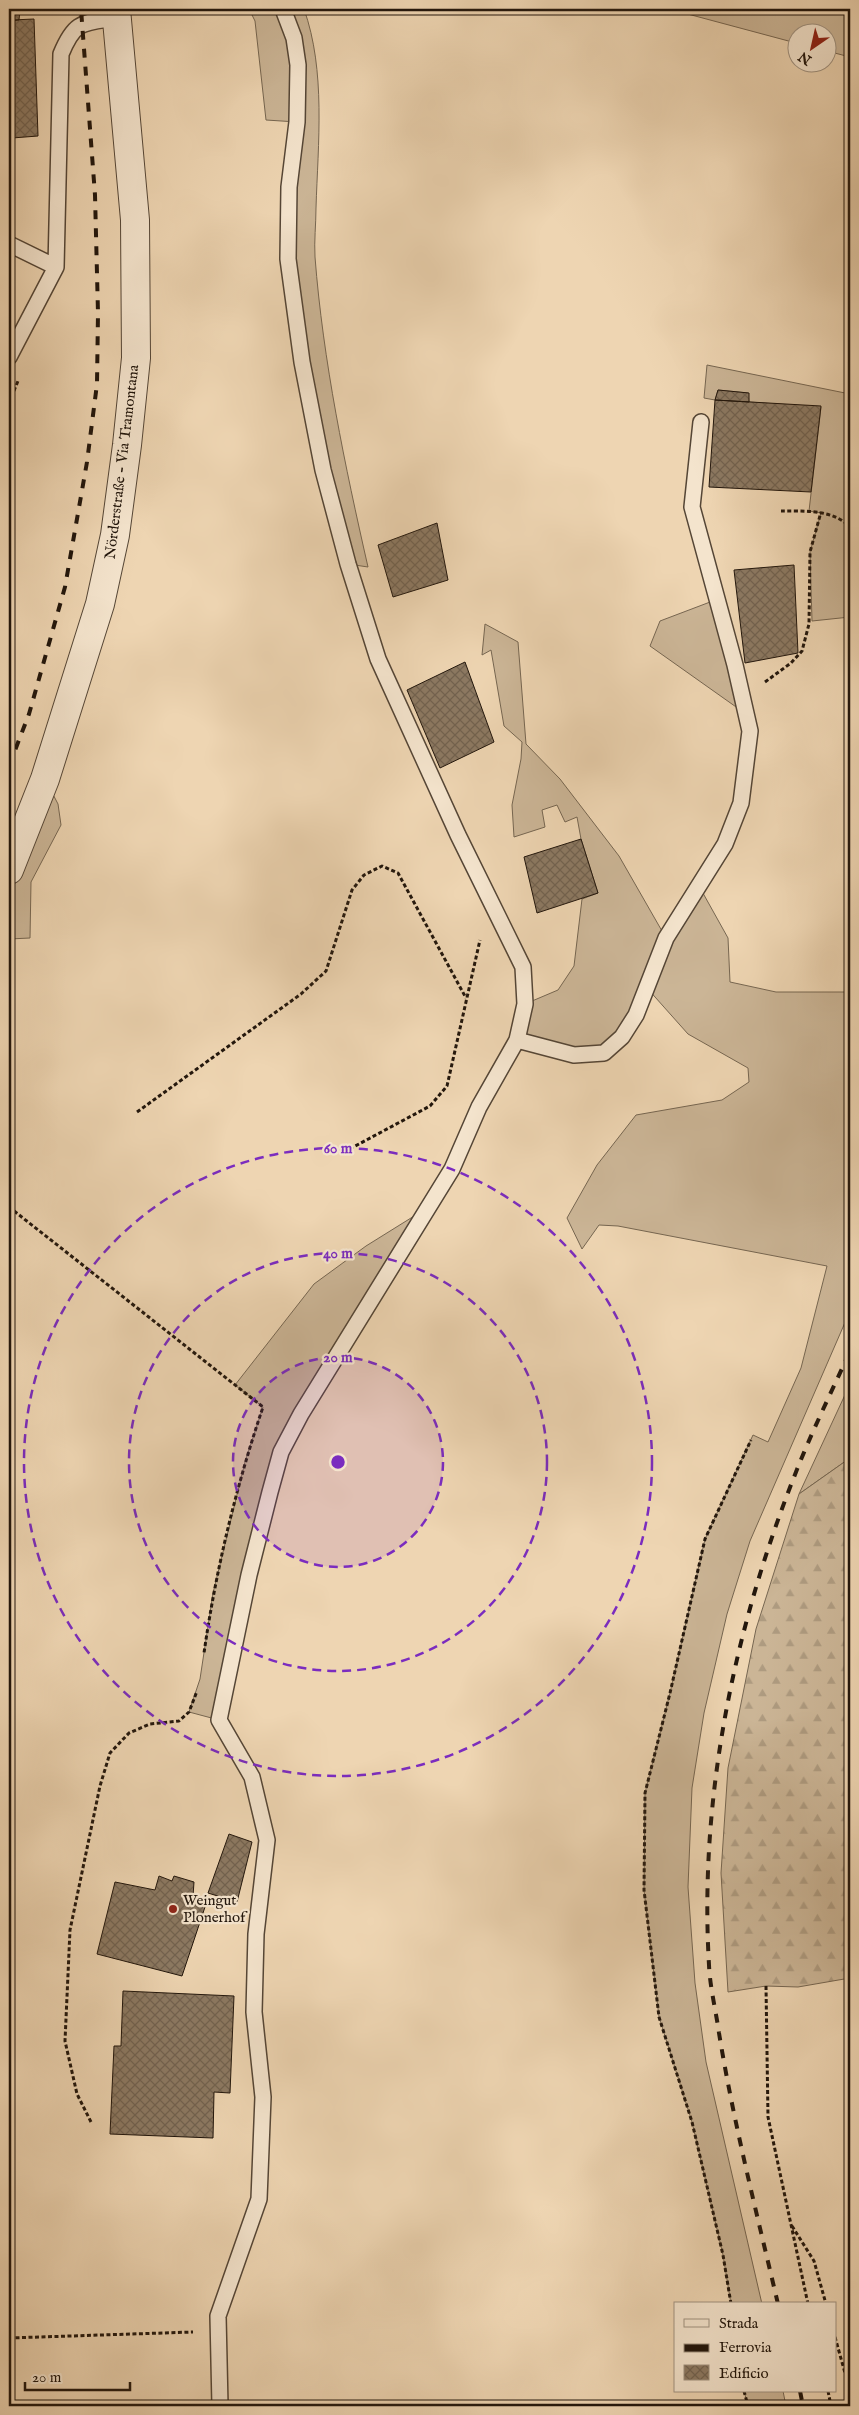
<svg xmlns="http://www.w3.org/2000/svg" width="859" height="2415" viewBox="0 0 859 2415" font-family="'IM FELL English',serif">
<style>
.grass{fill:#cbb596;stroke:#766651}
.forest{fill:url(#forest-firs);stroke:#766651}
.building{fill:url(#building-cross-hatch);stroke:#22160c}
.lines{fill:none;stroke-linecap:round;stroke-linejoin:round}
.service-casing{stroke:#554636;stroke-width:18}
.minor-casing{stroke:#554636;stroke-width:30}
.path{stroke:#22160c;stroke-width:3;stroke-dasharray:4 2.5;stroke-linecap:butt}
.service{stroke:#f4e4cd;stroke-width:15}
.minor{stroke:#f4e4cd;stroke-width:28}
.rail{stroke:#22160c;stroke-width:4;stroke-dasharray:9 9;stroke-linecap:butt}
.ring{fill:none;stroke:#7b2cbf;stroke-width:2.5;stroke-dasharray:9 6}
.poi-dot{fill:#8f2418;stroke:#f4e4cd;stroke-width:2}
.labels{text-anchor:middle;dominant-baseline:central;stroke-width:4.5;stroke-linejoin:round;paint-order:stroke}
.street-label{font-size:15px;fill:#22160c;stroke:#f4e4cd}
.poi-label{font-size:15px;fill:#22160c;stroke:#f4e4cd;text-anchor:start}
.centre{fill:#7b2cbf;stroke:#f4e4cd;stroke-width:2.5}
.ring-label{font-size:15px;text-anchor:middle;font-weight:bold;fill:#7b2cbf;stroke:#f4e4cd;stroke-width:4.5;stroke-linejoin:round;paint-order:stroke}
</style>
<defs>
<pattern id="forest-firs" width="22" height="20" patternUnits="userSpaceOnUse" patternTransform="scale(1.25)"><rect width="22" height="20" fill="#cbb596"/><path d="M5 1l3.5 6h-7zM16 11l3.5 6h-7z" fill="#ae9b80"/></pattern>
<pattern id="building-cross-hatch" width="8" height="8" patternUnits="userSpaceOnUse" patternTransform="scale(1.25)"><rect width="8" height="8" fill="#8c7962"/><path d="M0 0l8 8M0 8l8-8" fill="none" stroke="#72624f"/></pattern>
</defs>
<rect width="100%" height="100%" fill="#eed5b2"/>
<filter id="stains"><feTurbulence type="fractalNoise" baseFrequency=".004" numOctaves="4"/><feColorMatrix values="0 0 0 0 .2 0 0 0 0 .09 0 0 0 0 .02 0 0 0 .5 -.17"/></filter>
<radialGradient id="worn" r=".72"><stop offset=".6" stop-color="#630" stop-opacity="0"/><stop offset="1" stop-color="#630" stop-opacity=".3"/></radialGradient>
<!-- grass -->
<path class="grass" d="M 249,9 L 304,9 C 326,71 318,143 316,208 C 316,224 314,241 315,257 C 323,361 345,466 368,567 L 348,564 L 288,259 L 297,122 L 266,120 L 255,21 Z
M 669,9 L 850,9 L 850,57 L 827,51 L 826,32 L 796,32 L 796,43 Z
M 707,365 L 850,394 L 850,617 L 812,621 L 810,552 L 821,513 L 809,511 L 821,407 L 749,402 L 748,393 L 718,390 L 715,400 L 704,398 Z
M 718,599 L 746,714 L 650,646 L 660,621 Z
M 485,624 L 518,642 L 526,744 L 560,779 L 619,856 L 666,938 L 699,886 L 728,938 L 730,982 L 776,992 L 850,992 L 850,1311 L 750,1541 L 727,1614 L 704,1713 L 692,1788 L 688,1887 L 695,1983 L 706,2062 L 762,2304 L 731,2304 L 723,2255 L 692,2122 L 659,2017 L 644,1890 L 645,1793 L 670,1693 L 705,1539 L 753,1435 L 768,1442 L 801,1368 L 827,1266 L 618,1226 L 599,1225 L 582,1249 L 567,1218 L 597,1165 L 636,1115 L 722,1100 L 749,1082 L 748,1068 L 688,1034 L 647,988 L 604,1053 L 517,1040 L 525,1004 L 558,990 L 574,966 L 582,899 L 598,893 L 581,839 L 577,817 L 565,822 L 557,805 L 542,810 L 545,827 L 514,837 L 512,805 L 521,759 L 522,742 L 504,726 L 491,650 L 482,655 Z
M 45,779 L 58,804 L 61,825 L 31,882 L 30,938 L 9,939 L 9,861 Z
M 427,1208 L 281,1452 L 219,1720 L 189,1712 L 200,1679 L 213,1593 L 245,1462 L 263,1407 L 235,1385 L 314,1284 L 366,1246 Z
M 850,1384 L 850,1458 L 799,1494 Z
M 744,2391 L 783,2391 L 786,2406 L 748,2406 Z"/>
<!-- forest -->
<path class="forest" d="M 850,1458 L 850,1978 L 798,1987 L 766,1986 L 728,1992 L 721,1873 L 728,1768 L 756,1629 L 799,1494 Z"/>
<!-- building -->
<path class="building" d="M 9,9 L 20,9 L 19,20 L 9,21 Z
M 34,19 L 38,136 L 12,138 L 12,20 Z
M 718,390 L 749,393 L 749,402 L 715,400 Z
M 715,400 L 821,406 L 811,492 L 709,487 Z
M 437,523 L 448,580 L 393,597 L 378,545 Z
M 794,565 L 798,653 L 745,663 L 734,570 Z
M 465,662 L 494,742 L 440,768 L 407,690 Z
M 581,839 L 598,893 L 537,913 L 524,857 Z
M 229,1834 L 252,1842 L 237,1902 L 208,1893 Z
M 159,1876 L 172,1881 L 174,1876 L 194,1882 L 193,1896 L 207,1901 L 182,1976 L 97,1954 L 115,1882 L 155,1890 Z
M 123,1991 L 234,1996 L 230,2093 L 214,2092 L 213,2138 L 110,2134 L 114,2046 L 121,2046 Z"/>
<g class="lines">
<defs>
<path id="service" d="M 9,244 L 56,267
M 9,357 L 56,267 L 61,54 C 75,20 83,23 116,18
M 517,1040 L 574,1055 L 604,1053 L 622,1037 L 636,1015 L 666,938 L 725,844 L 741,803 L 750,731 L 735,665 L 692,507 L 701,422
M 220,2406 L 218,2316 L 259,2199 L 263,2097 L 254,2012 L 256,1934 L 267,1840 L 252,1777 L 219,1720 L 249,1575 L 270,1492 L 281,1452 L 301,1414 L 452,1169 L 479,1107 L 517,1040 L 525,1004 L 523,967 L 458,835 L 378,659 L 348,564 L 323,470 L 302,362 L 288,259 L 289,187 L 297,122 L 298,65 L 294,38 L 283,9"/>
<path id="minor" d="M 9,870 L 45,779 L 100,604 L 115,535 L 127,445 L 136,358 L 135,220 L 116,9"/>
</defs>
<!-- service casing -->
<use href="#service" class="service-casing"/>
<!-- minor casing -->
<use href="#minor" class="minor-casing"/>
<!-- path -->
<path class="path" d="M 9,403 L 18,381
M 781,511 C 803,511 833,509 850,527
M 765,682 L 791,663 L 802,651 L 809,624 L 810,552 L 821,512
M 137,1112 L 301,994 L 326,971 L 352,890 L 364,875 L 382,866 L 398,873 L 466,998
M 344,1152 L 430,1106 L 447,1086 L 480,940
M 9,1207 L 263,1407 C 236,1487 216,1569 204,1653
M 766,1986 L 768,2117 L 808,2304
M 91,2122 L 77,2094 L 65,2041 L 70,1930 L 100,1786 L 110,1753 L 129,1733 L 150,1724 L 179,1721 L 189,1712 L 197,1691
M 792,2226 L 814,2261 L 826,2304
M 731,2304 L 723,2255 L 692,2122 L 659,2017 L 644,1890 L 645,1793 L 670,1693 L 705,1539 L 751,1440
M 835,2337 L 850,2391
M 9,2338 L 193,2332
M 744,2391 L 748,2406
M 828,2391 L 831,2406"/>
<!-- service -->
<use href="#service" class="service"/>
<!-- minor -->
<use href="#minor" class="minor"/>
<!-- rail -->
<path class="rail" d="M 9,766 L 29,714 L 65,587 L 87,462 L 97,384 L 98,313 L 95,195 L 81,9
M 778,2304 C 757,2214 734,2125 719,2033 C 716,2011 710,1988 709,1965 C 699,1798 734,1628 796,1472 C 812,1431 832,1391 850,1351
M 800,2391 L 803,2406"/>
</g>
<!-- distance rings -->
<circle cx="338" cy="1462" r="105" fill="#7b2cbf" fill-opacity=".12"/>
<g class="ring">
<circle cx="338" cy="1462" r="105"/>
<circle cx="338" cy="1462" r="209"/>
<circle cx="338" cy="1462" r="314"/>
</g>
<!-- markers -->
<circle class="poi-dot" cx="173" cy="1909" r="5"/>
<g class="labels">
<!-- street labels -->
<g class="street-label">
<text transform="translate(122 462) rotate(-83)">Nörderstraße - Via Tramontana</text>
</g>
<!-- poi labels -->
<g class="poi-label">
<text x="183" y="1900">Weingut<tspan x="183" dy="17">Plonerhof</tspan></text>
</g>
</g>
<circle cx="338" cy="1462" r="8" class="centre"/>
<g class="ring-label">
<text x="338" y="1153">60 m</text>
<text x="338" y="1258">40 m</text>
<text x="338" y="1362">20 m</text>
</g>
<!-- margin -->
<rect width="859" height="2415" fill="none" stroke="#eed5b2" stroke-width="30"/>
<rect x="10" y="10" width="839" height="2395" fill="none" stroke="#22160c" stroke-width="2.5"/>
<rect x="15" y="15" width="829" height="2385" fill="none" stroke="#22160c"/>
<!-- legend -->
<rect x="674" y="2302" width="162" height="90" fill="#f4e4cd" stroke="#a09280"/>
<rect x="684" y="2319" width="25" height="8" fill="#f4e4cd" stroke="#a09280"/>
<text x="719" y="2328" font-size="15" fill="#22160c">Strada</text>
<rect x="684" y="2344" width="25" height="8" fill="#22160c" stroke="#a09280"/>
<text x="719" y="2352" font-size="15" fill="#22160c">Ferrovia</text>
<rect x="684" y="2365" width="25" height="15" fill="url(#building-cross-hatch)" stroke="#a09280"/>
<text x="719" y="2378" font-size="15" fill="#22160c">Edificio</text>
<!-- north arrow -->
<g transform="translate(812 48) rotate(214)"><circle r="24" fill="#f4e4cd" stroke="#a09280"/>
<path d="M0-4L9 19L0 12L-9 19Z" fill="#8f2418"/>
<text y="-8" font-size="14" font-weight="bold" text-anchor="middle" fill="#22160c">N</text>
</g>
<!-- scale -->
<path d="M25 2382v8h105v-8" fill="none" stroke="#22160c" stroke-width="2.5"/>
<text x="32" y="2382" font-size="15" fill="#22160c" stroke="#f4e4cd" stroke-width="4" paint-order="stroke">20 m</text>
<rect width="100%" height="100%" filter="url(#stains)"/>
<rect width="100%" height="100%" fill="url(#worn)"/>
</svg>
